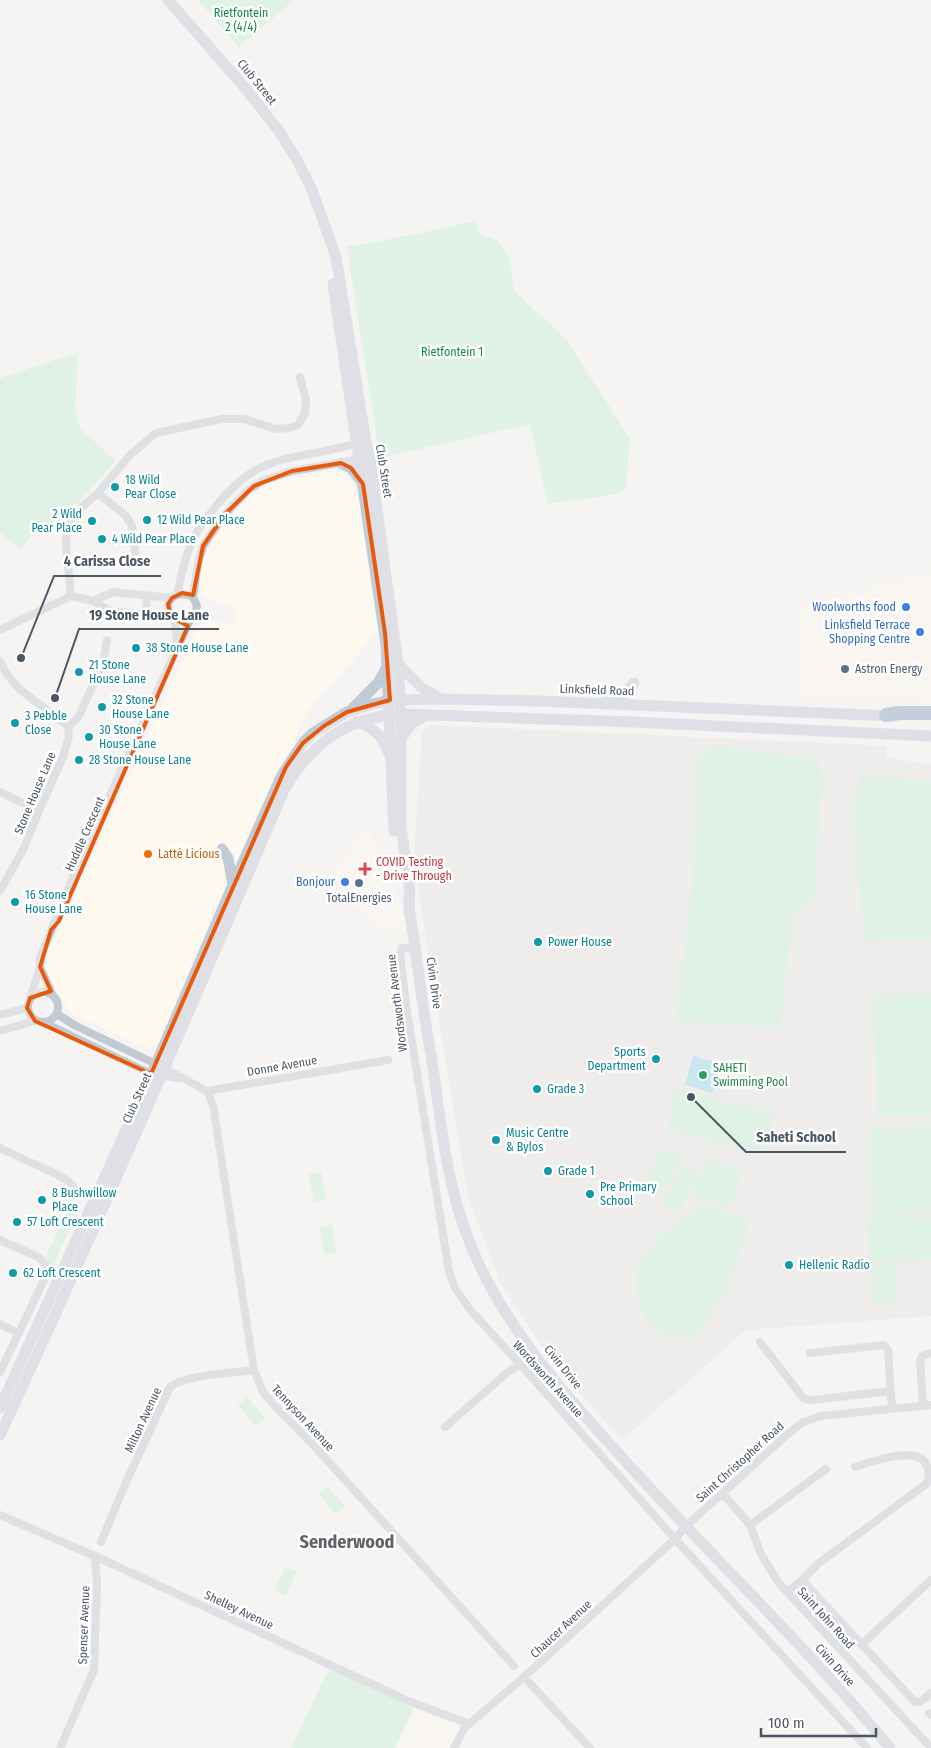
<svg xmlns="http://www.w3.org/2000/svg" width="931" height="1748" viewBox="0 0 931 1748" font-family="'Fira Sans Condensed',sans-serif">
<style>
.commercial{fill:#fdf9ef}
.education{fill:#e6e4e5}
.green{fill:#c3f1d5}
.water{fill:#90daee}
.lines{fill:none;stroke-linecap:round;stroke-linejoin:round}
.minor{stroke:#c1cad2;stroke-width:8}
.secondary{stroke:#c1cbd6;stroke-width:11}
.motorway{stroke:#8ba5c1;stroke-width:14}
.marked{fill:none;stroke:#e8590c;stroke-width:4;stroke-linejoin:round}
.culture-dot{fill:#0f9aa8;stroke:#fff;stroke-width:2}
.shop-dot{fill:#3f7fe0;stroke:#fff;stroke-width:2}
.service-dot{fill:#5c6f8a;stroke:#fff;stroke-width:2}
.food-dot{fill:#e8710a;stroke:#fff;stroke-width:2}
.health-dot{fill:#e0444e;stroke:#fff;stroke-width:2}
.leisure-dot{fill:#2e9e5b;stroke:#fff;stroke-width:2}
.labels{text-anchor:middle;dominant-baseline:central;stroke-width:5;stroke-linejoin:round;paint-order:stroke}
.park-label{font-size:12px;fill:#17864f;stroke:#fff}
.street-label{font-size:12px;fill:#4a5661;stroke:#fff}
.culture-label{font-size:12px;fill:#0d838f;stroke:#fff;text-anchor:start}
.shop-label{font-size:12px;fill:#366cbe;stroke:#fff;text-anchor:end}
.service-label{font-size:12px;fill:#4e5e75;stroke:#fff;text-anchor:start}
.food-label{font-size:12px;fill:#c56008;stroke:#fff;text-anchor:start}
.health-label{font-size:12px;fill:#be3a42;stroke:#fff;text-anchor:start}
.leisure-label{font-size:12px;fill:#27864d;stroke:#fff;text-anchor:start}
.district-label{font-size:18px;font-weight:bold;fill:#5f6368;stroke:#fff}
.leader{fill:none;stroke:#4a5661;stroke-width:2}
.callout-dot{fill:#4a5661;stroke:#fff;stroke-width:2}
.callout-label{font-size:14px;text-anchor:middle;font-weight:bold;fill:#4a5661;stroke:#fff;stroke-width:5;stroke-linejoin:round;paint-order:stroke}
</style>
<rect width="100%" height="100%" fill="#f5f3f3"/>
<!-- commercial -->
<path class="commercial" d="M 325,472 L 337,472 L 344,474 L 357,491 L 378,631 L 308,711 L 226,883 L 161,1040 L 147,1049 L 69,1012 L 63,999 L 50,986 L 44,969 L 46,958 L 200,622 L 208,621 L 236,625 L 237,608 L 208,599 L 202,594 L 199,584 L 201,569 L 206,553 L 226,521 L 259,490 L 272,483 L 295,477 Z
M 931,572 L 931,702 L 799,694 L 800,626 L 802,606 Z
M 367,825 L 410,929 L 382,932 L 330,880 Z
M 414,1708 L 468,1723 L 455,1748 L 395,1748 Z"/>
<!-- education -->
<path class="education" d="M 430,725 L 886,746 L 887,758 L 931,764 L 931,1316 L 746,1330 L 622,1440 L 551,1361 L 500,1281 L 468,1197 L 415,871 L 414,854 L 422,732 Z"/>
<!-- green -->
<path class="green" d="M 198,0 L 294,0 L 239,47 Z
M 476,221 L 480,235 L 498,241 L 510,259 L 514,290 L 566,340 L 630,438 L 626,487 L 618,494 L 548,504 L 530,424 L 380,458 L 347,247 L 411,235 Z
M 78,352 L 75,410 L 80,429 L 116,460 L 71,511 L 64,530 L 42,526 L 20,549 L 0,533 L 0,378 Z
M 715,746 L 818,760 L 822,779 L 814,898 L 795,915 L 790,903 L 790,938 L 780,1027 L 676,1021 L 693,878 L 698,758 Z
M 860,775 L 931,782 L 931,939 L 864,941 L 854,816 Z
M 931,994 L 931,1115 L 877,1116 L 874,995 Z
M 675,1089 L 774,1114 L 764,1154 L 667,1129 Z
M 931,1127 L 931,1213 L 872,1215 L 870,1128 Z
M 661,1148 L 680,1157 L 662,1194 L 643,1185 Z
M 706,1158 L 742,1171 L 729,1208 L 694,1196 Z
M 682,1165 L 699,1174 L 680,1212 L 663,1203 Z
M 321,1172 L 326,1200 L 314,1202 L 309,1174 Z
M 71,1201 L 81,1203 L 50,1273 L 45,1259 Z
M 700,1203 L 750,1221 L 725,1293 L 694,1338 L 666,1335 L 646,1321 L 637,1294 L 637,1267 L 658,1237 L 689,1216 Z
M 912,1217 L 912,1219 L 931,1218 L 931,1260 L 869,1263 L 867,1218 Z
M 332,1225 L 336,1253 L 324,1254 L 320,1227 Z
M 896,1264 L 897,1304 L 873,1305 L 872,1265 Z
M 247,1397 L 265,1418 L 256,1426 L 238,1405 Z
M 327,1486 L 345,1506 L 336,1514 L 318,1494 Z
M 286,1566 L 297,1571 L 286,1596 L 274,1590 Z
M 329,1669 L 414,1708 L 395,1748 L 291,1748 Z"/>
<!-- water -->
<path class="water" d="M 693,1056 L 721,1064 L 713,1093 L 685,1085 Z"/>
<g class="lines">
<!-- minor -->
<path class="minor" d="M 98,493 L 125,515 L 132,526 L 135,552
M 177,594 C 181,578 184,562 190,546 C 195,533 203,522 212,511 C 245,469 264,462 315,453 C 330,450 345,446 360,444
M 71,596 L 66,543 L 67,530 L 71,520 L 79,510 L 98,493 L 131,454 L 156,433 L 222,419 L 245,419 L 275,429 L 289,428 L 298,425 L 305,413 L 306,400 L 300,377
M 193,597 L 198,563 L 203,546 L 225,514 L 248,490 L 262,481 L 292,471 L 361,459
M 93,601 L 113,592 L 172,598
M 146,614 L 147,596
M 174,619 L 185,622 L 194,617 L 197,606 L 193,597 C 182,591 166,595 168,610 C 169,614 172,616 174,620 C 177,627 176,640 177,648
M 0,630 L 71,596 L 93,601 L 110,611 L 171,617
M 0,661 L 6,673 L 18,688 L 68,726
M 68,726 L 76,720 L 80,714 L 103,663 L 107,640
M 0,792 L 39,811
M 0,891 L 24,848 L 39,811 L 63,757 L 69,736 L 68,726
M 415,949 L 402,948 L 400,955 L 407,1011 L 449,1271 L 455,1288 L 471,1311 L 520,1364 L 675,1539 L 867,1748
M 40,967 L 53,996
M28 1007a15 15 0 1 1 30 0a15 15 0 1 1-30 0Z
M 30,998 L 40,967 L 40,958 L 75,872 L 190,620
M 57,1014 L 76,1026 L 156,1064 L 207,1091 L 388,1060
M 0,1015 L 27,1008
M 45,1023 L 151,1074 L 179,1078
M 0,1031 L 35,1021
M 207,1091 L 213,1105 L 254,1370 L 263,1392 L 275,1406 L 316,1448 L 514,1666
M 0,1148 L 60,1176 L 67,1180 L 76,1189
M 0,1240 L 38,1257 C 47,1263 46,1270 44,1280 L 0,1372
M 0,1324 L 18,1333
M 760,1342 L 804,1399 L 812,1400 L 891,1391
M 810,1353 L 884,1345 L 888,1350 L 892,1409
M 923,1405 L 920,1361 L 922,1356 L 931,1353
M 445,1427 L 508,1372 L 520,1364
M 855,1467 C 871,1462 919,1444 927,1466 C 930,1473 930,1478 926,1484 L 819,1563 L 802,1580 L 915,1702 L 920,1702 L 931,1693
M 722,1493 L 750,1525 L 761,1554 L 778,1582 L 931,1748
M 0,1515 L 95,1556 L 406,1700 L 469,1724
M 750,1525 L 826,1469
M 101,1542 L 124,1487 L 170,1387 C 184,1375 234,1373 254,1370
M 787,1592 L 802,1580
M 862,1644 L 931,1580
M 524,1677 L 590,1748
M 929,1713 L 931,1715
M 60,1748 L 94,1670 L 97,1584 L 95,1556
M 454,1748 L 464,1729 L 469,1724 L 524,1677 L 675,1539 L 685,1527 L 790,1432 L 802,1423 L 820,1416 L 931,1405"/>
<!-- secondary -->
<path class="secondary" d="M 168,0 L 241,83 L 279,131 L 297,160 L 312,190 L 336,257 L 366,443 L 370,458 L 398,664 L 401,714 L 401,827 L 410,893 C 407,908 412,924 414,939 C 419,978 424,1016 431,1055 C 440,1112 445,1176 465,1230 C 497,1321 564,1393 627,1463 C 714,1559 808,1648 890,1748
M 333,284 L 386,644 L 394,831
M 341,463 L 351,468 L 362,482
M 398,664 L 421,687 L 441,699
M 605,700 L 625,694 L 634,683
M 353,708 L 378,683 L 388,665
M 357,722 C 376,729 381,735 389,753
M 401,739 L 412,723 L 426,715
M 222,849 L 228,858 L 233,885
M 0,1408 L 156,1064 L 233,885 L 282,775 L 303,743 L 313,733 L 347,712 L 369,705 L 390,700 L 443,699 L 538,701 L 894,716
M 0,1435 C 99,1222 192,1006 284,790 C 311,744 346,717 401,714 L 633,722 L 931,736"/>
<!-- motorway -->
<path class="motorway" d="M 886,715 L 899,713 L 931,713"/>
</g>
<!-- marked area -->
<path d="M0 0H931V1748H0ZM 341,463 L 351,468 L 363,484 L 385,633 L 390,700 L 347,712 L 324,726 L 303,743 L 286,767 L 151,1074 L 35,1021 L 27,1008 L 30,998 L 51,991 L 40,967 L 51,930 L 59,921 L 188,626 L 171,617 L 168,604 L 172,598 L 182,593 L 193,595 L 203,546 L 225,514 L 254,486 L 292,471 Z" fill="#f5f3f3" fill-opacity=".55" fill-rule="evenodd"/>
<path class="marked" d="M 341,463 L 351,468 L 363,484 L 385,633 L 390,700 L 347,712 L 324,726 L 303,743 L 286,767 L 151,1074 L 35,1021 L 27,1008 L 30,998 L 51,991 L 40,967 L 51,930 L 59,921 L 188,626 L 171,617 L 168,604 L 172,598 L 182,593 L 193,595 L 203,546 L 225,514 L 254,486 L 292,471 Z"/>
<!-- markers -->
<g class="culture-dot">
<circle cx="115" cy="487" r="5"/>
<circle cx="147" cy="520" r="5"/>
<circle cx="92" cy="521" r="5"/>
<circle cx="102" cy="539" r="5"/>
<circle cx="136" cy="648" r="5"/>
<circle cx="79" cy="672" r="5"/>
<circle cx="102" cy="707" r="5"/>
<circle cx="15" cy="723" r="5"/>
<circle cx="89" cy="737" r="5"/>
<circle cx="79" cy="760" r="5"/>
<circle cx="15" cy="902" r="5"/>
<circle cx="538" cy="942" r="5"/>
<circle cx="656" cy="1059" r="5"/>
<circle cx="537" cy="1089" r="5"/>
<circle cx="496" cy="1140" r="5"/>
<circle cx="548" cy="1171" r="5"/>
<circle cx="590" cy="1194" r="5"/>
<circle cx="42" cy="1200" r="5"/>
<circle cx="17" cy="1222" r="5"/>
<circle cx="789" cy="1265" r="5"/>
<circle cx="13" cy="1273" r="5"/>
</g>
<g class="shop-dot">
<circle cx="906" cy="607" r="5"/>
<circle cx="920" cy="632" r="5"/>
<circle cx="345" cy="882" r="5"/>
</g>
<g class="service-dot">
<circle cx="845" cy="669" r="5"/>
<circle cx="359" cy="883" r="5"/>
</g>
<circle class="food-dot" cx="148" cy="854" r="5"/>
<path class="health-dot" d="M362.5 861.5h5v5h5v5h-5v5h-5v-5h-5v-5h5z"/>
<circle class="leisure-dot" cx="703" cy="1075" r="5"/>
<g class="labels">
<!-- park labels -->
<g class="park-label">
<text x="241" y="13">Rietfontein<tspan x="241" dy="14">2 (4/4)</tspan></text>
<text x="452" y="352">Rietfontein 1</text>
</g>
<!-- street labels -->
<g class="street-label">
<text transform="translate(257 82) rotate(51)">Club Street</text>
<text transform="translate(384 471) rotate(81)">Club Street</text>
<text transform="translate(597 690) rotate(2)">Linksfield Road</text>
<text transform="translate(35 793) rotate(-67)">Stone House Lane</text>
<text transform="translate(85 834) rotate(-66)">Huddle Crescent</text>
<text transform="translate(434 983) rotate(82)">Civin Drive</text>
<text transform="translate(397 1003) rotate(-97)">Wordsworth Avenue</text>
<text transform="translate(282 1066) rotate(-10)">Donne Avenue</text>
<text transform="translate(137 1098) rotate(-66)">Club Street</text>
<text transform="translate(563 1367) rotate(51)">Civin Drive</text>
<text transform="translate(548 1379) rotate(48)">Wordsworth Avenue</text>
<text transform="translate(303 1418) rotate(47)">Tennyson Avenue</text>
<text transform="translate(143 1420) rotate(-65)">Milton Avenue</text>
<text transform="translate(740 1462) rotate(-42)">Saint Christopher Road</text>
<text transform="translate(239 1610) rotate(25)">Shelley Avenue</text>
<text transform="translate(826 1618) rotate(48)">Saint John Road</text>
<text transform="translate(84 1625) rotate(-88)">Spenser Avenue</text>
<text transform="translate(561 1629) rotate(-43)">Chaucer Avenue</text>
<text transform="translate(835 1665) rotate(48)">Civin Drive</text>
</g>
<!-- culture labels -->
<g class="culture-label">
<text x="125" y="480">18 Wild<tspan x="125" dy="14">Pear Close</tspan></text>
<text x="82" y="514" text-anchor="end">2 Wild<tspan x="82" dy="14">Pear Place</tspan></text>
<text x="157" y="520">12 Wild Pear Place</text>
<text x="112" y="539">4 Wild Pear Place</text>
<text x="146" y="648">38 Stone House Lane</text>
<text x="89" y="665">21 Stone<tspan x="89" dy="14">House Lane</tspan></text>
<text x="112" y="700">32 Stone<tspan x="112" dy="14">House Lane</tspan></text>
<text x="25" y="716">3 Pebble<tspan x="25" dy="14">Close</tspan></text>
<text x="99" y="730">30 Stone<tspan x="99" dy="14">House Lane</tspan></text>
<text x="89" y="760">28 Stone House Lane</text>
<text x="25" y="895">16 Stone<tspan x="25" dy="14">House Lane</tspan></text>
<text x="548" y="942">Power House</text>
<text x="646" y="1052" text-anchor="end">Sports<tspan x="646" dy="14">Department</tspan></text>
<text x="547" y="1089">Grade 3</text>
<text x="506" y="1133">Music Centre<tspan x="506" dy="14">&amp; Bylos</tspan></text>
<text x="558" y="1171">Grade 1</text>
<text x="600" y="1187">Pre Primary<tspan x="600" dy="14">School</tspan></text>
<text x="52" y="1193">8 Bushwillow<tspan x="52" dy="14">Place</tspan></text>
<text x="27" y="1222">57 Loft Crescent</text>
<text x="799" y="1265">Hellenic Radio</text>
<text x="23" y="1273">62 Loft Crescent</text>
</g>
<!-- shop labels -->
<g class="shop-label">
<text x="896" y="607">Woolworths food</text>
<text x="910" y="625">Linksfield Terrace<tspan x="910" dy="14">Shopping Centre</tspan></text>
<text x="335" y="882">Bonjour</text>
</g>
<!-- service labels -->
<g class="service-label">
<text x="855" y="669">Astron Energy</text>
<text x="359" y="898" text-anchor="middle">TotalEnergies</text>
</g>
<!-- food labels -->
<g class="food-label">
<text x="158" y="854">Latté Licious</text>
</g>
<!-- health labels -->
<g class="health-label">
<text x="376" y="862">COVID Testing<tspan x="376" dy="14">- Drive Through</tspan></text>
</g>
<!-- leisure labels -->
<g class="leisure-label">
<text x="713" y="1068">SAHETI<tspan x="713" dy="14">Swimming Pool</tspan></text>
</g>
<!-- district labels -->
<g class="district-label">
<text x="347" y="1542">Senderwood</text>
</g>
</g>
<!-- callouts -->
<path class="leader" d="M21 658L54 576H161M55 698L79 629H219M691 1097L746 1152H846"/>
<g class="callout-dot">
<circle cx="21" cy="658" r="5"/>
<circle cx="55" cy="698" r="5"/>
<circle cx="691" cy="1097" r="5"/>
</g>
<g class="callout-label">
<text x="107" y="566">4 Carissa Close</text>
<text x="149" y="620">19 Stone House Lane</text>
<text x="796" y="1142">Saheti School</text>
</g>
<!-- scale -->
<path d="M761 1728v8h115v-8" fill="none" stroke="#4a5661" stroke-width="2.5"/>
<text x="768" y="1728" font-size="15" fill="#4a5661" stroke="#ffffff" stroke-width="4" paint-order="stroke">100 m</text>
</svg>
